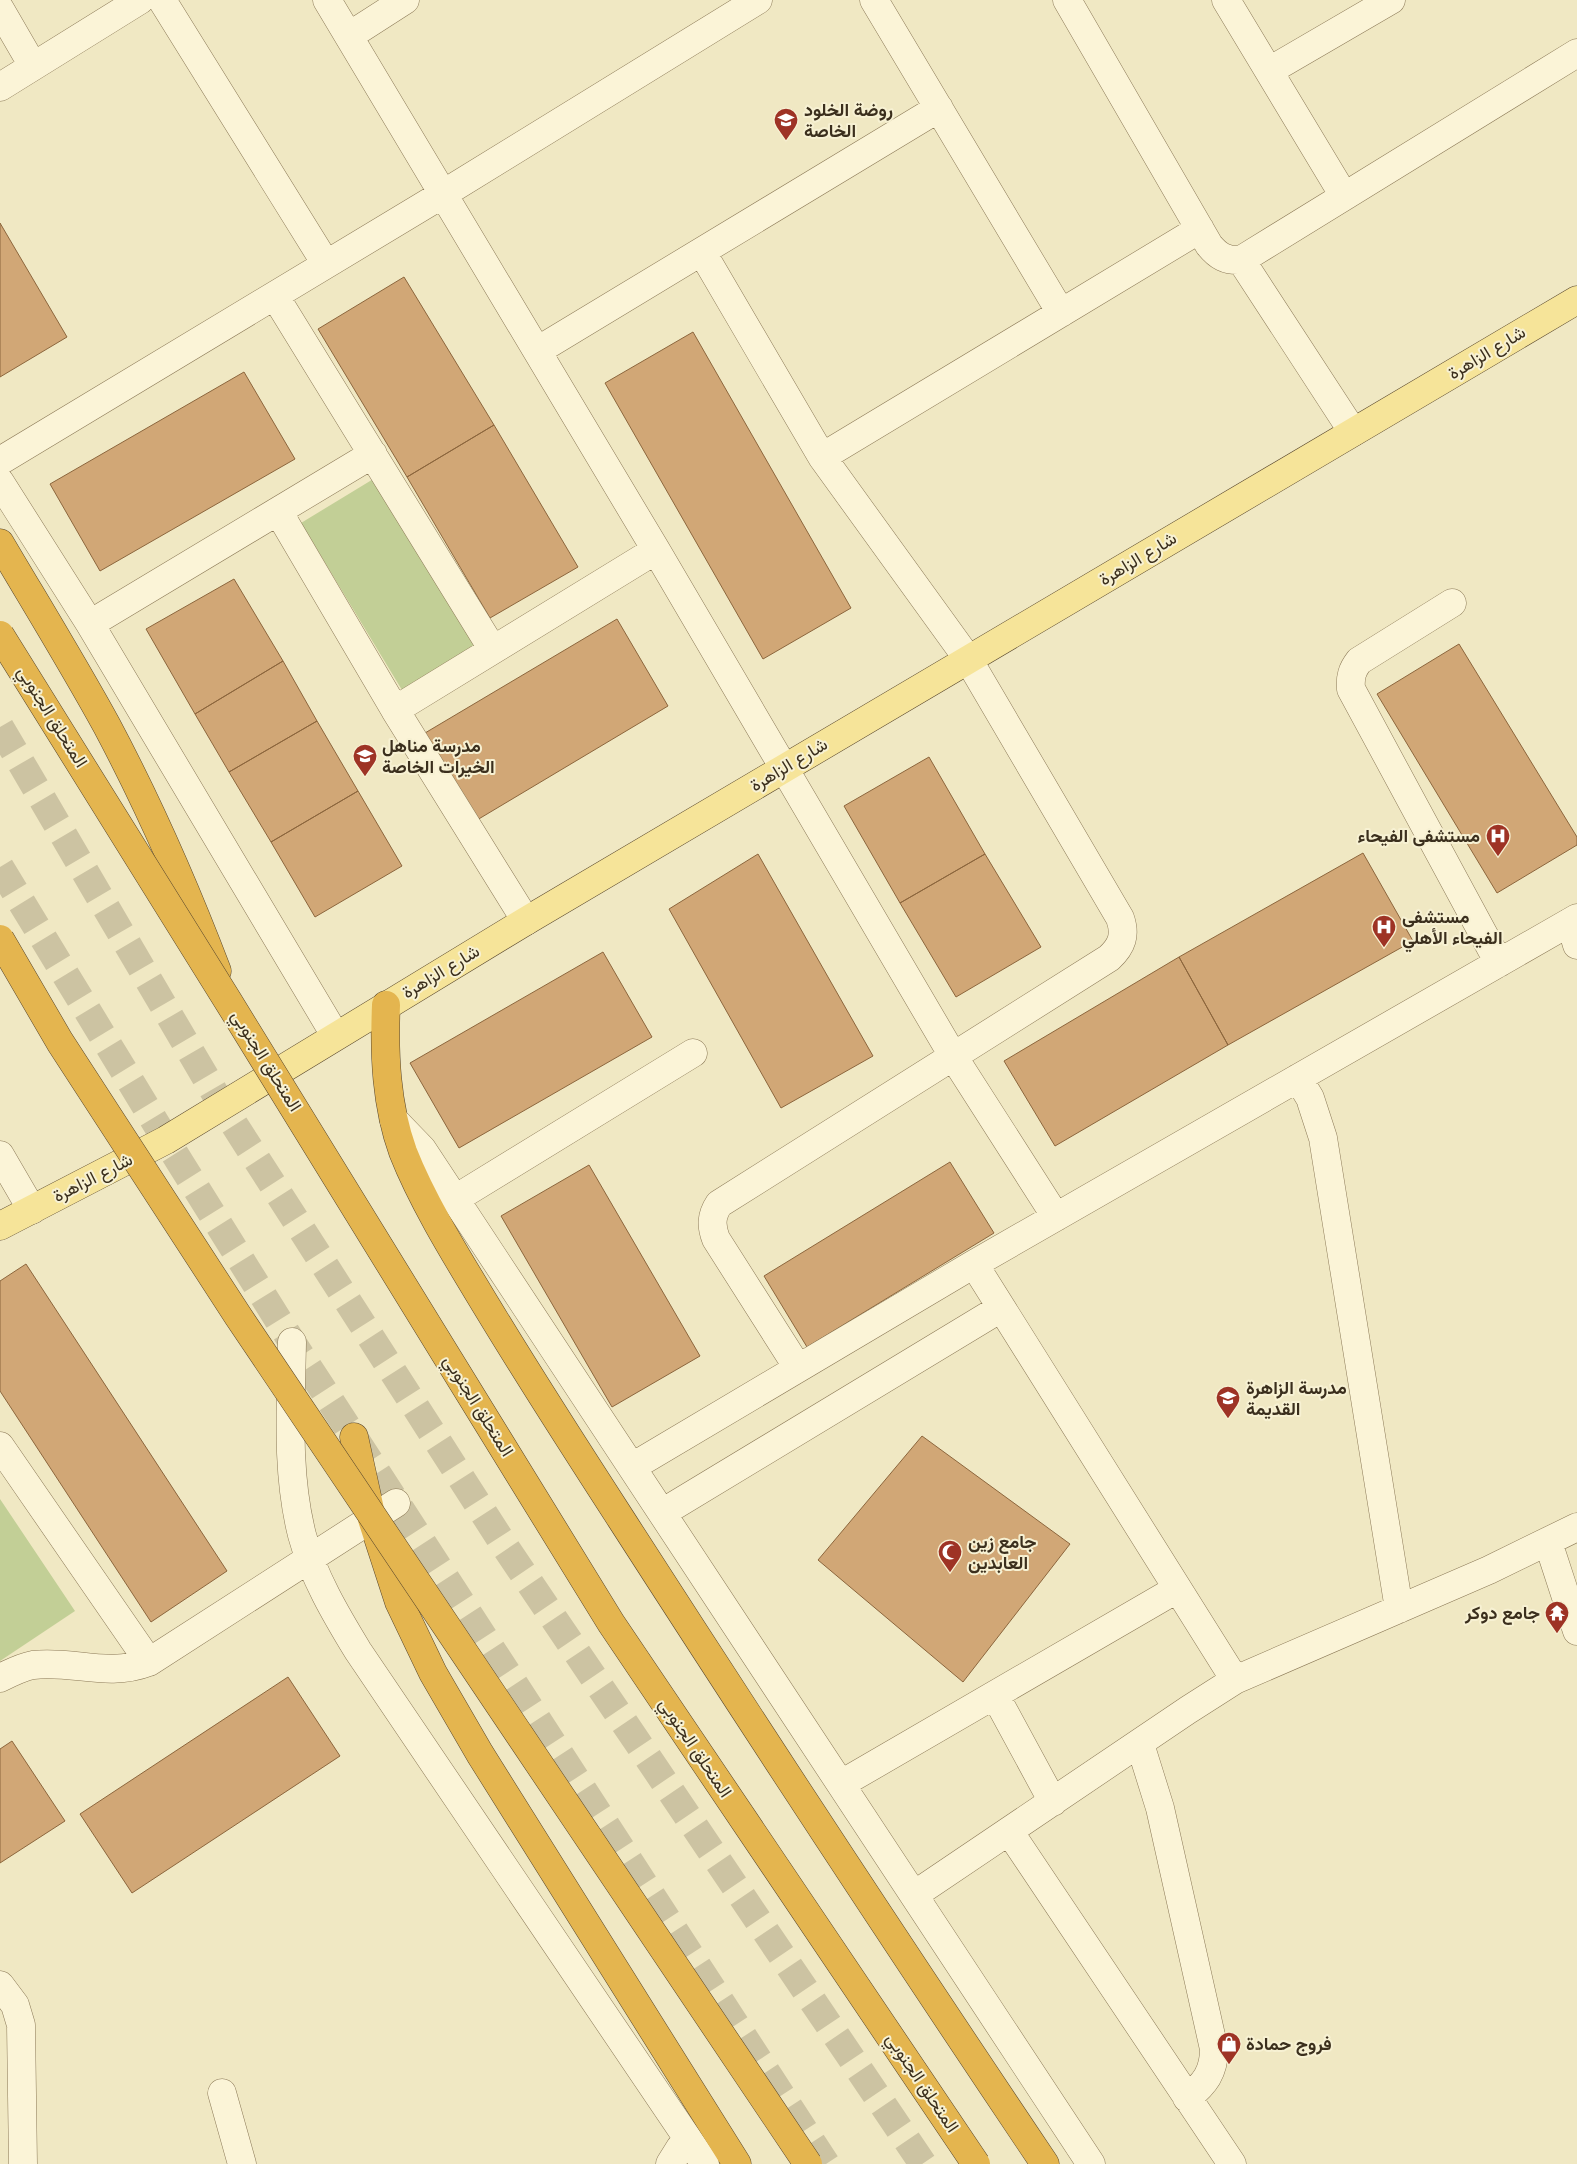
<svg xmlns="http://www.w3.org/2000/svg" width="1577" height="2164" viewBox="0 0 1577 2164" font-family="Spectral,Vazirmatn,serif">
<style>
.green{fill:#c2cf96}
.building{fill:#d1a776;stroke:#8c663d}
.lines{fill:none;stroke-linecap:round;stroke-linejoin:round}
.primary-tunnel{stroke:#ccc3a2;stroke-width:28;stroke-dasharray:28 14;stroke-linecap:butt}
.minor-casing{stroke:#8c7a58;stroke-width:29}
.primary-casing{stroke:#59472d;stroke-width:29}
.motorway-casing{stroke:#59472d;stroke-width:29}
.minor{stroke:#fbf4d7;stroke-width:28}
.primary{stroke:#f6e499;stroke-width:28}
.motorway{stroke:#e4b54f;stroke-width:28}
.motorway-bridge-casing{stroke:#59472d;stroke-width:29;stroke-linecap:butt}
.motorway-bridge{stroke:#e4b54f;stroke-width:28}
.labels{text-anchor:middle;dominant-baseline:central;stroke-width:4;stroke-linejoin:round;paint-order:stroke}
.poi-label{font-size:18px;font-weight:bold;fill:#3b2f1d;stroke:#f7f1d3;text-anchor:start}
.street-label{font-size:18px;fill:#3b2f1d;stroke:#f7f1d3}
</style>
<rect width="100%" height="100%" fill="#f0e8c3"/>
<!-- green -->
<path class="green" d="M 375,478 L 476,645 L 402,690 L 301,523 Z
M 0,1499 L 75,1611 L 0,1661 Z"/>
<!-- building -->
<path class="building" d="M 0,223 L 67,337 L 0,377 Z
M 404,277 L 494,425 L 407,477 L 318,329 Z
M 693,332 L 851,608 L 763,659 L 605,383 Z
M 244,372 L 295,459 L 100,571 L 50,484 Z
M 494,425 L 578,567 L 490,618 L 407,477 Z
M 234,579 L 283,661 L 195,714 L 146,629 Z
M 617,619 L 668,706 L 477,820 L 425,733 Z
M 1459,644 L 1577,837 L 1577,845 L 1497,893 L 1377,694 Z
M 283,661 L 317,721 L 229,772 L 195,714 Z
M 317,721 L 358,791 L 271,842 L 229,772 Z
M 929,757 L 985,854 L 900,903 L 844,806 Z
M 358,791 L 402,866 L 315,917 L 271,842 Z
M 1363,853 L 1413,941 L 1228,1045 L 1179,957 Z
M 758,854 L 873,1056 L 781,1108 L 669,909 Z
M 985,854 L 1041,947 L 956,997 L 900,903 Z
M 603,952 L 652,1037 L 459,1148 L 410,1063 Z
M 1179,957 L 1228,1045 L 1055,1146 L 1004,1061 Z
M 950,1162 L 994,1233 L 807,1347 L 764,1276 Z
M 589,1165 L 700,1356 L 612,1407 L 501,1216 Z
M 26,1264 L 227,1571 L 151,1622 L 0,1391 L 0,1281 Z
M 922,1436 L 1070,1544 L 963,1682 L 818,1560 Z
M 288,1677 L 340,1756 L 132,1893 L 80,1814 Z
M 12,1741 L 65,1821 L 0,1863 L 0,1749 Z"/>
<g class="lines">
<!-- primary-tunnel -->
<path class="primary-tunnel" d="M 0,727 L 223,1107 L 506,1548 L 923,2164
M 0,867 L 166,1140 L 292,1342 L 826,2164"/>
<defs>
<path id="minor" d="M 162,0 L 326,264
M 327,0 L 656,550 L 953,1056 L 1056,1217
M 874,0 L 1061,313
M 1067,0 L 1209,245 C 1218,256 1226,261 1241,260 L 1577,53
M 1226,0 L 1344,196
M 0,9 L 33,66
M 349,36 L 405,0
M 1269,71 L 1391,0
M 0,87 L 140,0
M 702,252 L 822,457 L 968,659 L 1120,918 C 1126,935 1122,946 1109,958 L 719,1204 C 711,1216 711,1226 716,1239 L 798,1368
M 1241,260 L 1353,432
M 275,296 L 493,650
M 537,351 L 939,108
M 822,457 L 1200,229
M 0,461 L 443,194 L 758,0
M 0,482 L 90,624 L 335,1035
M 278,511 L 395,710 L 526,921
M 1452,603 L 1359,661 C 1352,670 1350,677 1351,689 L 1499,963
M 90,624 L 373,454
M 395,710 L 656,550
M 1570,922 L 1577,945
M 1298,1078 L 1310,1098 L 1323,1138 L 1399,1609
M 394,1120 L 422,1149 L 1091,2164
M 0,1155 L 32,1210
M 455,1199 L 693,1053
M 974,1264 L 1235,1680
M 292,1342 C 291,1407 286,1472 302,1535 C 313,1576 336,1615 358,1651 L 705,2164
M 0,1446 L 149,1662
M 632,1467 L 974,1264 L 1577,918
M 662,1513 L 1001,1308
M 1548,1542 L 1577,1631
M 0,1678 C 10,1673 22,1667 33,1665 C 74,1660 107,1678 149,1662 L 396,1503
M 995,1695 L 1053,1802
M 1140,1744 L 1160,1808 L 1214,2049 C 1214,2072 1205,2084 1187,2098
M 841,1784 L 1177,1589
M 1009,1831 L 1232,2164
M 914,1895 L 1188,1710 L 1235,1680 L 1489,1570 L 1577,1527
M 0,1985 L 15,2005 L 21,2025 L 23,2164
M 222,2093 L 242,2164
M 670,2164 L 680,2148 L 690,2142"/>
<path id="primary" d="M 0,1226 L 166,1140 L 526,921 L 1577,300"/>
<path id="motorway" d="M 0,543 C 36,604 73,664 107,726 C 149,805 185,887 217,971
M 386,1005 C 384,1054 386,1105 403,1152 C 423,1203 458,1259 487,1307 C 530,1378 575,1448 621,1519 C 760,1735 901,1950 1045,2164
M 354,1437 L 372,1519 L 399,1602 L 433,1673 L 480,1754 L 737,2164"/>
</defs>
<!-- minor casing -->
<use href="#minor" class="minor-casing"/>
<!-- primary casing -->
<use href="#primary" class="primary-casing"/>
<!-- motorway casing -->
<use href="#motorway" class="motorway-casing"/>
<!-- minor -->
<use href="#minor" class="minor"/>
<!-- primary -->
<use href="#primary" class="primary"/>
<!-- motorway -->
<use href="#motorway" class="motorway"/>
<defs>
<path id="motorway-bridge" d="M 0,635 L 228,1001 L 611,1623 L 976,2164
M 0,939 L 60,1042 L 238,1316 L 808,2164"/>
</defs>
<!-- motorway-bridge casing -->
<use href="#motorway-bridge" class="motorway-bridge-casing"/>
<!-- motorway-bridge -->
<use href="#motorway-bridge" class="motorway-bridge"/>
</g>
<!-- icons -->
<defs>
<symbol id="school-pin" viewBox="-11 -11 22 30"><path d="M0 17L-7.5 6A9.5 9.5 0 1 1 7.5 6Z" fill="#9e3325" stroke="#f7f1d3"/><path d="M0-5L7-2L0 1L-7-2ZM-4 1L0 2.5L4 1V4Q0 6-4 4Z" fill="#fff"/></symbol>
<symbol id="hospital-pin" viewBox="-11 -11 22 30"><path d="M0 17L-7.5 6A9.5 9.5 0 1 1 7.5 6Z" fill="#9e3325" stroke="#f7f1d3"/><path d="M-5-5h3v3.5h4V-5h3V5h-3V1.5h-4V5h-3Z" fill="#fff"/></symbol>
<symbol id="mosque-pin" viewBox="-11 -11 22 30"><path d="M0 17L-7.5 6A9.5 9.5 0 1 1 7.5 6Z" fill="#9e3325" stroke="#f7f1d3"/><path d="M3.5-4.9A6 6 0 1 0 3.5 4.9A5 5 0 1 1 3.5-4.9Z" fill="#fff"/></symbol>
<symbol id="temple-pin" viewBox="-11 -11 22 30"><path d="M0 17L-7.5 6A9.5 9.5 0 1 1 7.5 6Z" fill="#9e3325" stroke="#f7f1d3"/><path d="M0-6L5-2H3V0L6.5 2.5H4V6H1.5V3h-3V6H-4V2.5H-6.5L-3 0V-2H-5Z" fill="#fff"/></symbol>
<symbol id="shop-pin" viewBox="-11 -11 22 30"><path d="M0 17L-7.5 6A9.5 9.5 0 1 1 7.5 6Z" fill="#9e3325" stroke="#f7f1d3"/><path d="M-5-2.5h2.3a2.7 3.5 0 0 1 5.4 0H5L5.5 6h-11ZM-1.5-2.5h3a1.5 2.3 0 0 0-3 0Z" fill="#fff"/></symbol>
</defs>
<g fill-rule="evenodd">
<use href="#school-pin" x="772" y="106" width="28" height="38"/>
<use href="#school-pin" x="351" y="742" width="28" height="38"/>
<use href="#hospital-pin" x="1484" y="822" width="28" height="38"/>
<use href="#hospital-pin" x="1370" y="913" width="28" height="38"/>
<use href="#school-pin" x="1214" y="1384" width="28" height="38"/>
<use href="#mosque-pin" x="936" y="1538" width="28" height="38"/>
<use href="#temple-pin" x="1543" y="1599" width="28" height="38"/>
<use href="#shop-pin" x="1215" y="2030" width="28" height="38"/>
</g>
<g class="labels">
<!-- poi labels -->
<g class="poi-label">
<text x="804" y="110">روضة الخلود<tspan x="804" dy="21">الخاصة</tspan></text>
<text x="382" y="746">مدرسة مناهل<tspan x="382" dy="21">الخيرات الخاصة</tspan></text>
<text x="1480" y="836" text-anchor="end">مستشفى الفيحاء</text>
<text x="1402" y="917">مستشفى<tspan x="1402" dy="21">الفيحاء الأهلي</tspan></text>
<text x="1246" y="1388">مدرسة الزاهرة<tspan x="1246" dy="21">القديمة</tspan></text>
<text x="968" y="1542">جامع زين<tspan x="968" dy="21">العابدين</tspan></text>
<text x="1540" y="1613" text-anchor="end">جامع دوكر</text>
<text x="1246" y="2044">فروج حمادة</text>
</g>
<!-- street labels -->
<g class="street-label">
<text transform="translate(1487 353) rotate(-31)">شارع الزاهرة</text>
<text transform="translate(1138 559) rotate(-31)">شارع الزاهرة</text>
<text transform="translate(52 717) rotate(58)">المتحلق الجنوبي</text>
<text transform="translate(789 765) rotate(-31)">شارع الزاهرة</text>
<text transform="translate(441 972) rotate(-31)">شارع الزاهرة</text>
<text transform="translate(266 1061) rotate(58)">المتحلق الجنوبي</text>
<text transform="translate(93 1178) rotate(-27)">شارع الزاهرة</text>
<text transform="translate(478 1406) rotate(58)">المتحلق الجنوبي</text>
<text transform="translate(695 1748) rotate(56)">المتحلق الجنوبي</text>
<text transform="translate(922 2083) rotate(56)">المتحلق الجنوبي</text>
</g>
</g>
</svg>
